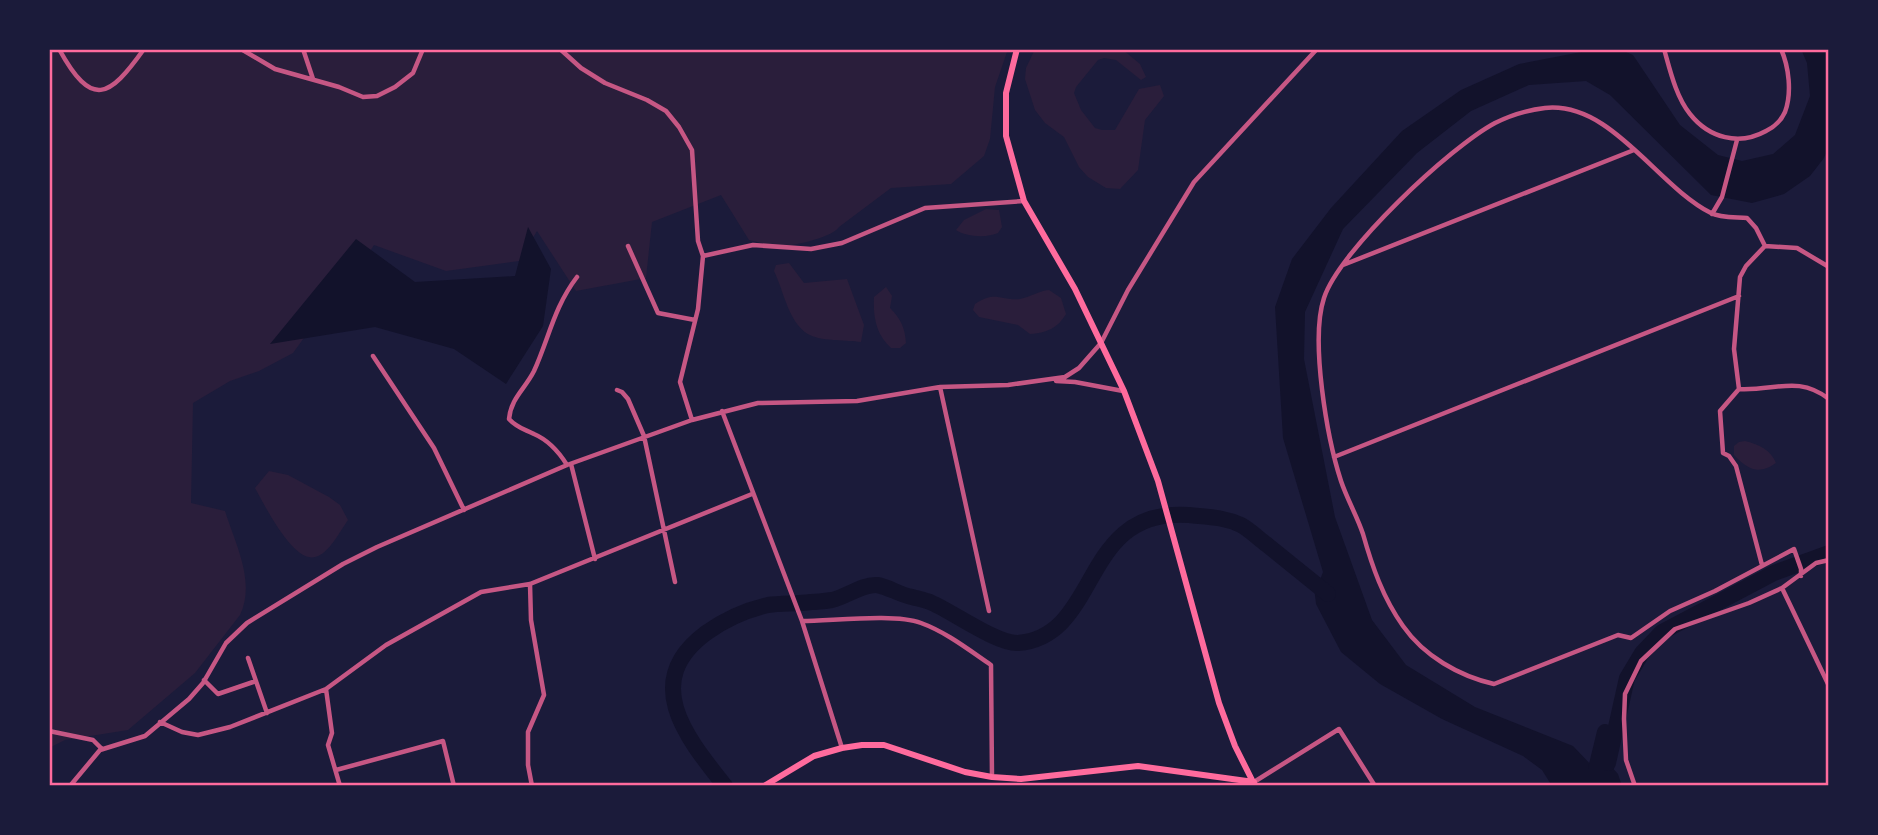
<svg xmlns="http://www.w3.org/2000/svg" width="1878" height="835" viewBox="0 0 1878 835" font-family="'Alegreya Sans',sans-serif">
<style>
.green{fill:#2a1e3b}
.water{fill:#12122b}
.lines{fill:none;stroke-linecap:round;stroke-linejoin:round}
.river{stroke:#12122b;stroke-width:16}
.minor{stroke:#c65784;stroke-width:4.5}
.secondary{stroke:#ff6b9d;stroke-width:6}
.neatline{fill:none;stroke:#ff6b9d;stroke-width:2.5}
</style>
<rect width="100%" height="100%" fill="#1b1b3a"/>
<!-- green -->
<path class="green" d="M 49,49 L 1008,49 L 995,87 L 990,139 L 984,156 L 951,184 L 891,188 L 839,227 C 833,237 789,248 776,246 C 767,245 758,242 749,240 L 721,195 L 652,222 L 646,278 L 576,291 L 537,231 L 519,261 L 446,271 L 374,245 L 346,288 L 322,313 L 293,353 L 259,371 L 230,381 L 193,403 L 191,503 L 225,511 C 235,543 256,582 240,615 L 195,673 L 128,730 L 65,740 L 49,748 Z
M 1035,49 L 1122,49 L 1140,64 L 1146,77 L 1141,80 L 1116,60 L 1104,58 L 1098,60 L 1076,87 L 1074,93 L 1081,110 L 1095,128 L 1102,130 L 1115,130 L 1139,89 L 1160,85 L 1164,96 L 1145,120 L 1138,170 L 1120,189 L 1106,188 L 1088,177 L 1079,167 L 1064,137 L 1045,123 L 1035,110 L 1025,79 L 1026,68 Z
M 986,209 L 999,210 L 1002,227 L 998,233 C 987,238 966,237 956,230 L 964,220 Z
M 789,263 L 804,283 L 847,279 L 864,325 L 861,342 C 847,340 823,341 812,336 C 789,327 784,291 774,271 L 776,265 Z
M 886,287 L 892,296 L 890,308 C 901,319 905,328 906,343 L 900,348 L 891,348 C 876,334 873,317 874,297 Z
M 1049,290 L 1061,298 L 1066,314 C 1058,328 1046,333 1030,334 L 1018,325 L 979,317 L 973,310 L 975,304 C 996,290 1000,301 1020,299 C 1030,297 1039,291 1049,290 Z
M 1745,441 C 1758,444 1771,450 1776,463 C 1759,475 1748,470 1734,455 L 1734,446 L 1739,442 Z
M 269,471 L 288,475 L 329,497 L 340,505 L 348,520 C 340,531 329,554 315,557 C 293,563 264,504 255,488 Z"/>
<!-- water -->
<path class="water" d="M 1597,49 L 1619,49 L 1633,55 L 1680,125 L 1718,155 L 1742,161 L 1773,154 L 1795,135 L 1810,96 L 1807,63 L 1801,49 L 1829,49 L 1829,146 L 1824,158 L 1810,176 L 1784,194 L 1752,203 L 1711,195 L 1610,95 L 1586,81 L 1529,85 L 1471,111 L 1417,153 L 1343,229 L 1305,312 L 1304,359 L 1335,517 L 1372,620 L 1406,665 L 1475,707 L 1573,746 L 1596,770 L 1603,770 L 1608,763 L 1618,774 L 1622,786 L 1552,786 L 1542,770 L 1523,756 L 1442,719 L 1380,684 L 1341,652 L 1316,604 L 1313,578 L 1320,580 L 1323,572 L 1283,438 L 1275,307 L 1292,259 L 1331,208 L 1402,131 L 1461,90 L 1519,64 Z
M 528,227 L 551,269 L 543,326 L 506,384 L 454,349 L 375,327 L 270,344 L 356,239 L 415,282 L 515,276 Z"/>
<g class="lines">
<!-- river -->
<path class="river" d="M 725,786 C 687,738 640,682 706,633 C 724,620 746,610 768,605 C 782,603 797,604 811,602 C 817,602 825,601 832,600 C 846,597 862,584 877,585 C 889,587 900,595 912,597 C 919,599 925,600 932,603 C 953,612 997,644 1018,643 C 1102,636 1079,507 1189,515 C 1208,517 1224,517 1241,525 C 1250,530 1258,538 1266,544 C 1287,561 1308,578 1328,594
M 1596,786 L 1596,769 L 1605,732 L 1608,763 L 1627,678 L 1642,653 L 1662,632 L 1774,573 L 1829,553"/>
<!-- minor -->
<path class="minor" d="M 59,49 C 92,109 109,98 144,49
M 241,49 L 275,69 L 339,87 L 363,97 L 377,96 L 395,87 L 413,73 L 423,49
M 303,49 L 313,79
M 560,49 L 581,68 L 605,83 L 647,100 L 666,111 L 679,127 L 692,150 L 698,241 L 703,256 L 698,309 L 680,382 L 692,420
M 1664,49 C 1670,70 1676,97 1690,114 C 1709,138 1739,146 1766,131 C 1774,127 1781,121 1785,112 C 1792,93 1789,67 1781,49
M 1712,214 L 1722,197 L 1737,140
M 628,246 L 658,313 L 695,320
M 1765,246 L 1756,228 L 1747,218 C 1736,217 1720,218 1711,213 C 1657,186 1611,101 1545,108 C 1528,110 1511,115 1495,123 C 1450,147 1339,251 1324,298 C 1310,340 1327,438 1341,481 C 1347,499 1357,516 1363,534 C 1372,566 1383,598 1403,626 C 1424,656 1459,676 1494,684 L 1618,635 L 1631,638 L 1670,611 L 1715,591 L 1794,549 L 1801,569 L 1801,576
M 1765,246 L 1797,248 L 1829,267
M 703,256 L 753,245 L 811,249 L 842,243 L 925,208 L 1024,201
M 1343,265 L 1634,150
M 373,356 L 434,448 L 464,510
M 1056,381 L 1075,382 L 1123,391
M 940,387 L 989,611
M 1739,389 C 1775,391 1798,375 1829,399
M 617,390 L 622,392 L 628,399 L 644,436 L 675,582
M 722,411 L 802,621 L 842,748
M 1334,457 L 1739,296
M 571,464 L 595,559
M 567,465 C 559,452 548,440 534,434 C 524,429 517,428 509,419 C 511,398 525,389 534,371 C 549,338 554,307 577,277
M 1762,565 L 1736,466 L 1729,456 L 1723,453 L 1720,411 L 1739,389 L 1734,349 L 1740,277 L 1746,266 L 1765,246
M 530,584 L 531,620 L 544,695 L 528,732 L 528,765 L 532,786
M 1782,588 L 1829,686
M 802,621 C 832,621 895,613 921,623 C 946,632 969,650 991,665 L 992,777
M 248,658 L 267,713
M 204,680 L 218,694 L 256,681
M 326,689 L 332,733 L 328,745 L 340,786
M 160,722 L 182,732 L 198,735 L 230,727 L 326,689 L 386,645 L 481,592 L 530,584 L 752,494
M 49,731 L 93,740 L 102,749
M 336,770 L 443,741 L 454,786
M 1254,782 L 1339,729 L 1375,786
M 70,786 L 100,750 L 145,736 L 189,699 L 203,683 L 226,643 L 247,623 L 343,564 L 377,547 L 567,465 L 692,420 L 758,403 L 857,401 L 940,387 L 1008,385 L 1065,377 L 1079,368 L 1101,343 L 1128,290 L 1194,182 L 1317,49
M 224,786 L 225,786
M 1635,786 L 1626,760 L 1624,719 L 1625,694 L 1641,661 L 1675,629 L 1749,603 L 1782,588 L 1816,563 L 1829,560"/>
<!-- secondary -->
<path class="secondary" d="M 1017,49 L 1006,93 L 1006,136 L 1024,201 L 1075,289 L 1124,391 L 1158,481 L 1219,703 L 1235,746 L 1255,786
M 764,786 L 814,756 L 842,748 L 862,745 L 884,745 L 965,772 L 992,777 L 1021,779 L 1138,766 L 1254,782"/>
</g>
<!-- border -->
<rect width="1878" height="835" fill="none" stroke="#1b1b3a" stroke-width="102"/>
<rect x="51" y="51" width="1776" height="733" class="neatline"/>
</svg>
